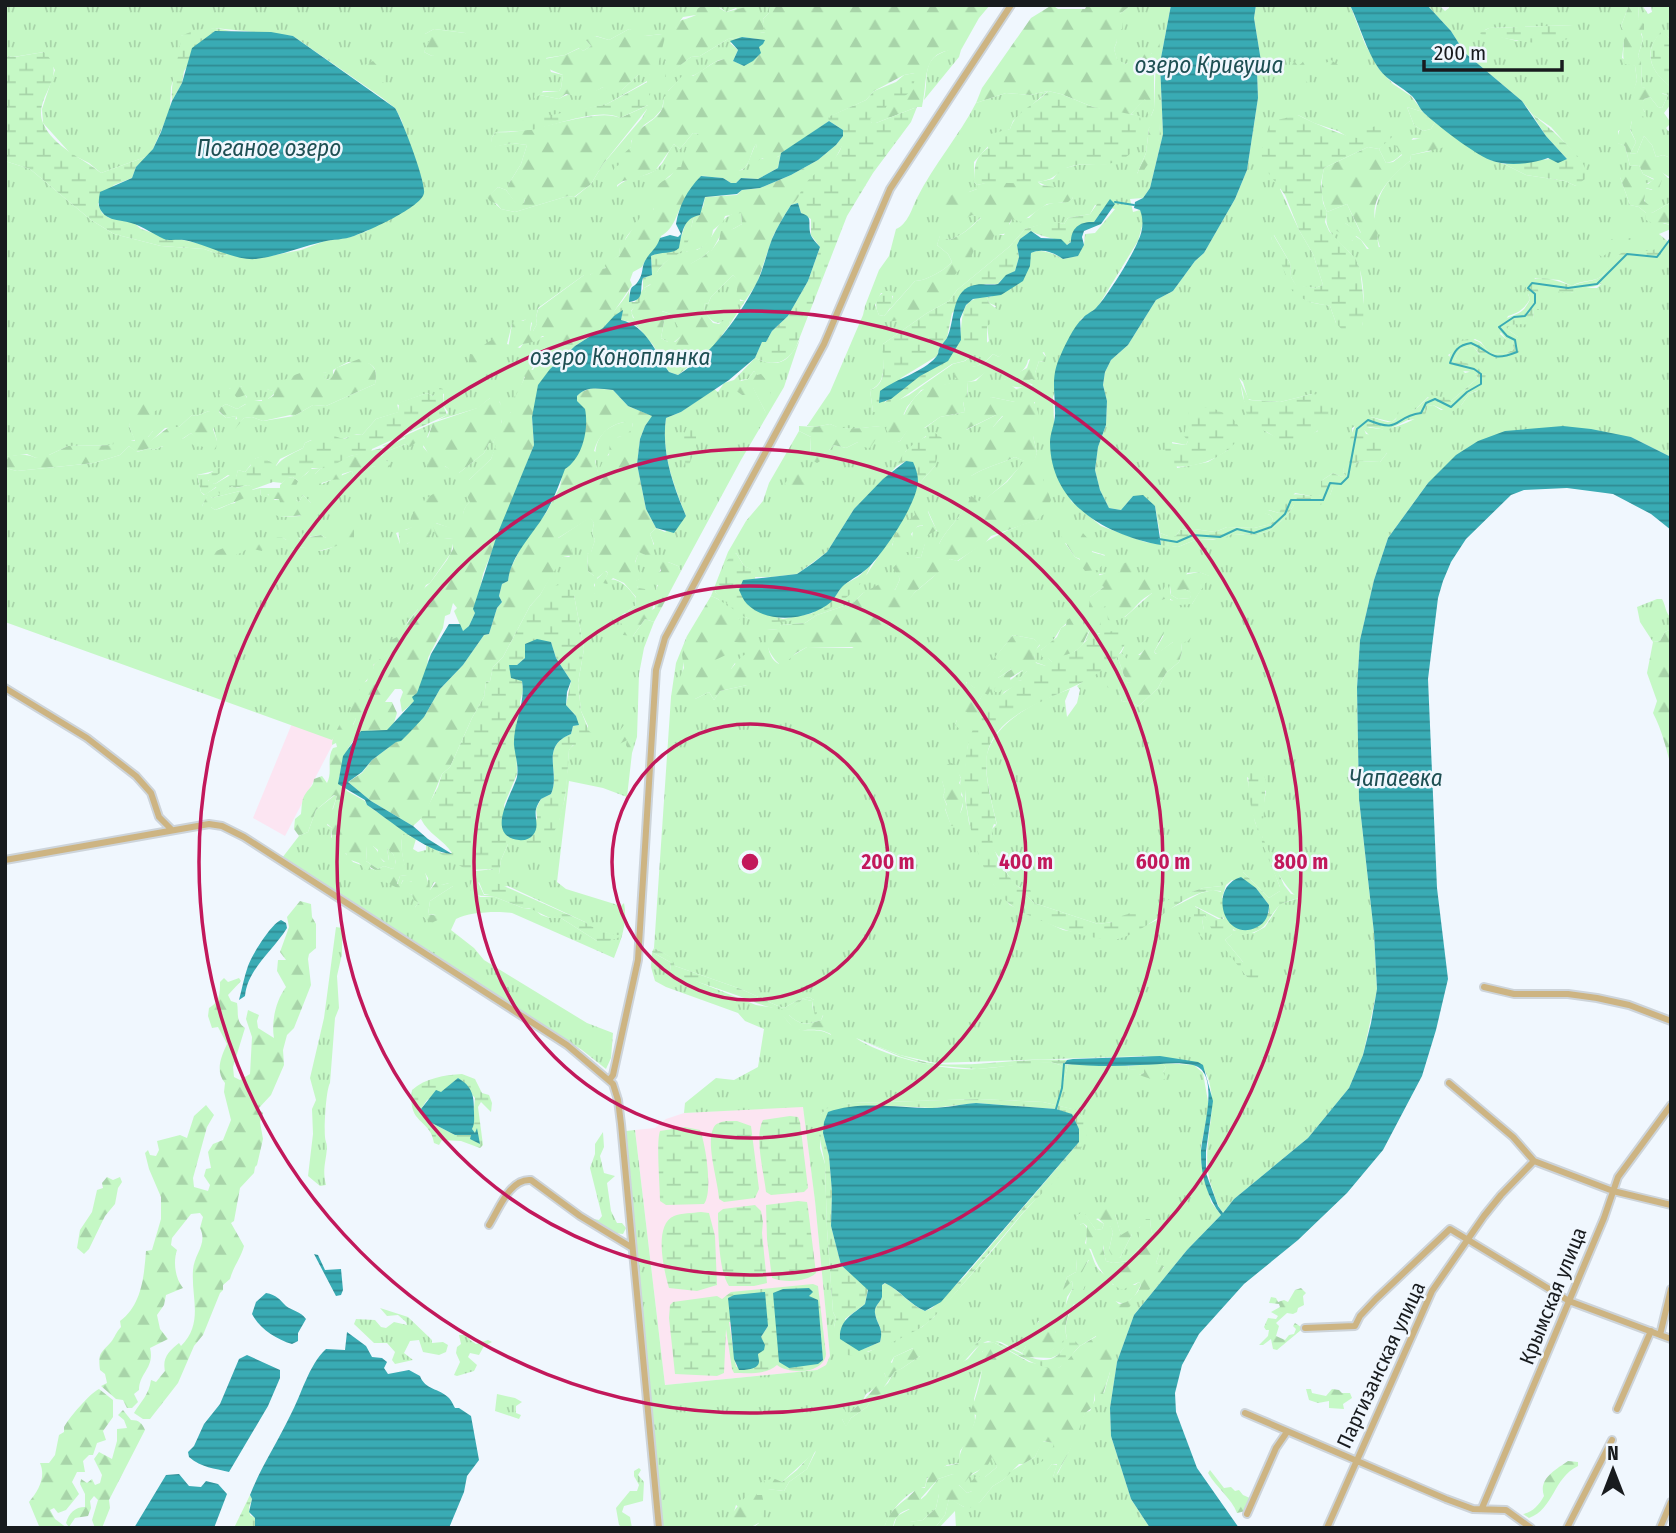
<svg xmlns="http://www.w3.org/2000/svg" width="1676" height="1533" viewBox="0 0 1676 1533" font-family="'Fira Sans Condensed',sans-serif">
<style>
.industrial{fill:#fce5f2}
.grass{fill:url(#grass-tufts);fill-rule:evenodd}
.forest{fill:url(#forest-firs);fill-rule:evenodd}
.wetland{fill:url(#wetland-marsh);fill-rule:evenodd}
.water{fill:url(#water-rules)}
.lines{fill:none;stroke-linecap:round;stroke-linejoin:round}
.stream{stroke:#39abb4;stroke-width:2}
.minor-casing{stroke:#cdd4da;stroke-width:10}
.minor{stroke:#cdb482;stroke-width:6}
.ring{fill:none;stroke:#c2185b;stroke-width:3.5}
.labels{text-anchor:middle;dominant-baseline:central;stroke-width:5;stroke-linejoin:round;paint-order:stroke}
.street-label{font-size:21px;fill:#181b1e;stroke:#f0f7fe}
.water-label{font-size:23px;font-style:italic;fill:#1e4f53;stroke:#f0f7fe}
.centre{fill:#c2185b;stroke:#f0f7fe;stroke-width:3.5}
.ring-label{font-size:21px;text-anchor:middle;font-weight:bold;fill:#c2185b;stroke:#f0f7fe;stroke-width:5;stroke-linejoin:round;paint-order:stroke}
</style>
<defs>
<pattern id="grass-tufts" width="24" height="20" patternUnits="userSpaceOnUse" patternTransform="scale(1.75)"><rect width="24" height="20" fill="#c5f8c5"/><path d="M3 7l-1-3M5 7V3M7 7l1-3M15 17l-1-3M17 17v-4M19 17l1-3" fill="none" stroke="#a8d4a9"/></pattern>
<pattern id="forest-firs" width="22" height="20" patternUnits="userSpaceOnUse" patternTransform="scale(1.75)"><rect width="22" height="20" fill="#c5f8c5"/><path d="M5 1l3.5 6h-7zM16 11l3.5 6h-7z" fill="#a8d4a9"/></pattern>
<pattern id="wetland-marsh" width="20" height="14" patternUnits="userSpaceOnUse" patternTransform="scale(1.75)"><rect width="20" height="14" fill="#c5f8c5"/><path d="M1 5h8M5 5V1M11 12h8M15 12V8" fill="none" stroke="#a8d4a9"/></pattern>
<pattern id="water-rules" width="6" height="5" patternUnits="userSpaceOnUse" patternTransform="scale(1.75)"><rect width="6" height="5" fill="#39abb4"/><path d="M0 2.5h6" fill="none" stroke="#2f8a92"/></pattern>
</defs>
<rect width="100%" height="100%" fill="#f0f7fe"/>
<!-- industrial -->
<path class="industrial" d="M 368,539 L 429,559 L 285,836 L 253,818 Z
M 803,1106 L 815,1200 L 830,1356 L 826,1365 L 817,1370 L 665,1385 L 635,1130 L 655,1128 L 666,1119 L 684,1113 Z"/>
<!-- grass -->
<path class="grass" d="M 5,5 L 770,5 L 769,13 L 763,19 L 766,33 L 759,32 L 736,8 L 726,12 L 721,8 L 702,6 L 696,15 L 683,17 L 675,28 L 675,43 L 665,63 L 665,76 L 691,57 L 700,56 L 728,39 L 742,37 L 730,43 L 738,50 L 733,61 C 713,52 701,81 683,76 L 668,91 L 669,95 L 664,98 L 662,109 L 654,118 L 644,125 L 631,141 L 631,147 L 619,165 L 617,187 C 628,175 646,179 658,168 C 665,162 668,151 674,144 L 680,149 L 693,133 L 701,134 C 681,145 691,149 683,164 C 679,171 672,173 667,178 C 656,189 659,198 654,208 C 649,221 631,226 625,240 L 619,241 L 620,255 L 605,265 L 607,267 C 601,271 595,271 590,275 L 584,275 L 538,308 L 536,318 L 537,324 L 533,331 L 530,332 L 532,323 L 527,319 L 512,324 L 507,344 L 520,348 L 523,344 L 545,336 L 544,356 L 525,376 L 511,412 L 504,422 L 503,430 L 491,459 L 469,480 L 470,502 C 464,507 462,514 464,521 L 455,530 L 436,523 L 444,538 L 454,539 L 451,553 L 430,583 L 426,585 L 418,602 L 418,609 L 408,621 L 391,652 L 373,665 L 375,674 C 360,680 357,701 352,716 L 356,719 L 352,726 L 338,727 L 338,732 L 332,740 L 5,622 L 5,468 L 17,471 L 94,463 L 120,455 L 129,446 L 137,452 L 150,448 L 153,450 L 184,438 L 191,433 L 195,437 L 217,441 L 209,411 L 196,416 L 192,415 L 179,427 L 165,428 L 148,444 L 148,437 L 153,431 L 153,412 L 130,423 L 129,426 L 135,440 L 113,445 L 68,446 L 49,455 L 36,458 L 27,454 L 5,457 L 5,161 L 30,169 L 91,220 L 114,234 L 161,246 L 204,249 L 221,255 L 255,259 L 301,250 L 325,241 L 351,237 L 367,231 L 377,224 L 422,180 L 401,119 L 395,108 L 381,97 L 293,36 L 215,28 L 181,36 L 181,55 L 171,87 L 170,110 L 153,149 L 148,156 L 101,173 L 89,163 L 71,154 L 43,123 L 42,109 L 55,70 L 44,52 L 13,57 L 5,56 ZM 434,29 L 465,33 L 468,41 L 460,41 L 432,56 L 424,52 L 430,40 L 425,34 ZM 629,29 L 645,36 L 662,34 L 649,75 L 638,75 L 622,90 L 603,87 C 590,96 572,90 559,99 L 540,95 L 543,91 L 559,91 L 561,88 L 563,75 L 551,72 L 546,58 L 565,55 L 579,48 L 583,51 L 591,46 L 587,41 L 596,36 L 609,40 ZM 647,81 L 648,105 L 640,109 L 647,109 L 642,118 L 603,164 L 591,184 L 575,197 L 568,196 L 515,212 L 501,209 L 488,197 L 498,187 L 506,190 L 516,204 L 524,203 L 525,199 L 508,185 L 521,164 L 527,145 L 512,143 L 491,147 L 492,137 L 496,132 L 527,131 L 519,130 L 550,117 L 607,104 ZM 348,362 C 368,362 379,361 375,384 L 326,406 L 313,405 L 294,416 L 263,421 L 252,417 L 244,418 L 235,427 L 236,416 L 226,418 L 219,412 L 221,407 L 226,404 L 237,409 L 247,403 L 247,398 L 245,395 L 236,395 L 229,388 L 232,390 L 241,386 L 254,401 L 268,399 L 274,394 L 273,391 L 267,389 C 288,381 304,368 327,373 L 324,377 L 326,380 L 333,377 L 333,370 ZM 436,391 L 444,394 L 443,405 L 448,412 L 447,415 L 438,420 L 478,408 L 490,398 L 500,402 L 502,421 L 493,443 L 489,443 L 484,453 L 459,473 C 445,468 432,458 423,447 L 433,423 L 382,446 L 386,447 L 405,437 L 406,444 L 385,452 L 381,457 L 388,462 L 381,468 L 373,466 L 355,480 L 352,471 L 322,484 L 315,474 L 320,469 L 310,469 C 306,476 303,475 298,480 C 294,485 297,494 296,500 L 299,502 L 303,495 L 311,503 L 300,516 L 281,517 L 277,508 L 283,509 L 280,499 L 275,500 L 267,494 L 261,496 L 260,488 L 252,490 L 253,487 L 248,485 L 236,488 L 232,486 L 220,494 L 217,487 L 204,495 L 201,492 L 197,475 L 214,471 L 208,482 L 215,484 L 228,475 L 236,478 L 238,470 L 245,472 L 256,458 L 256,464 L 259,465 L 261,461 L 257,458 L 264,456 L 275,467 L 280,459 L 303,448 L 305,443 L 311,440 L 329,445 L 336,437 L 340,440 L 356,434 L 362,435 L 376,419 L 399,412 L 397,404 L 427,393 L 433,396 L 436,394 ZM 240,491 L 235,503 C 227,504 223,508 215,510 L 211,507 L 202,506 L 208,495 L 212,498 ZM 416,526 L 430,528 L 430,536 L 417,536 L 407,544 L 400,544 L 396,533 ZM 321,535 L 326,538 L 335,537 L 338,544 C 327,551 315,554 303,547 L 292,550 L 282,537 L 286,540 Z
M 1131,5 L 1171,5 L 1160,63 L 1163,134 L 1150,188 L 1143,198 L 1130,199 L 1133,212 L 1140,210 L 1144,219 L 1138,241 L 1097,308 L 1081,319 L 1053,397 L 1054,421 L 1071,501 L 1101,526 L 1145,542 L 1178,547 L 1195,540 L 1213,540 L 1232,534 L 1256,535 L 1269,531 L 1286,517 L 1294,505 L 1311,505 L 1330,495 L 1333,487 C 1343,485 1353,473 1354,464 L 1360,461 L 1380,462 L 1387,453 L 1363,429 C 1372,426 1377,430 1385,429 C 1399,427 1415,420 1426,412 L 1428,406 L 1433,405 L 1441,410 L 1460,407 L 1469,394 L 1477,391 L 1486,375 L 1455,359 L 1460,349 L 1473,346 L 1479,354 L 1518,356 L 1518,337 L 1508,330 L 1508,326 L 1533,319 L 1536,288 L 1539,287 L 1571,293 L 1584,288 L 1597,288 L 1630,257 L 1637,258 L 1655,252 C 1644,252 1627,247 1617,257 C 1611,263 1606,273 1599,278 C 1591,282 1581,280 1572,286 L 1559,280 L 1535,278 L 1528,294 L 1530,299 C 1524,309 1520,312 1508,316 L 1500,334 L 1506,339 L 1512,340 L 1514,349 L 1505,354 L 1489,353 L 1481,342 L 1475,339 L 1448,355 L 1465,373 L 1473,371 L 1478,378 L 1451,401 L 1428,397 L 1415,410 L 1406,409 L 1392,422 L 1371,417 L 1352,428 C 1353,442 1346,458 1343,472 L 1345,475 L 1342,477 L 1333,473 L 1321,481 L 1321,495 L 1316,497 L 1295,493 L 1279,513 L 1269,510 L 1265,513 L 1270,515 L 1273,519 L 1271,524 L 1254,528 L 1227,527 L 1215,532 L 1194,529 L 1180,530 L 1176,536 L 1168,536 L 1160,533 L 1155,506 L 1133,496 L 1121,510 L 1109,508 L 1100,490 L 1095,470 L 1098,447 L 1106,425 L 1107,401 L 1103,385 L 1105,372 L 1111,360 L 1128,345 L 1156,300 L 1173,291 L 1195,261 L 1204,253 L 1235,199 L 1247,170 L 1258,98 L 1257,71 L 1261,61 L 1254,18 L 1256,5 L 1350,5 L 1365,44 L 1379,69 L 1393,84 L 1411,96 L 1423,112 L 1407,107 L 1414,125 L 1423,131 L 1431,129 L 1435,122 L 1490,160 L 1504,164 L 1526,175 L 1565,181 L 1576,186 L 1581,161 L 1551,127 L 1532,114 L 1522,101 L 1465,53 L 1451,31 L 1427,5 L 1439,5 L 1445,11 L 1449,8 L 1449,5 L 1629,5 L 1621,26 L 1625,33 L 1622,58 L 1635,66 L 1637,80 L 1632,97 L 1638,99 L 1638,107 L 1645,112 L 1641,106 L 1644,99 L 1650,97 L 1658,107 L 1662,108 L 1668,95 L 1642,87 L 1641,62 L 1638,56 L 1643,39 L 1638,19 L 1639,6 L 1642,5 L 1648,14 L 1652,12 L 1651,5 L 1671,5 L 1671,40 L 1662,32 C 1641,52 1651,72 1671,87 L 1671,104 L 1664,113 L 1671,123 L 1666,128 L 1668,131 L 1671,130 L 1671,158 L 1663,155 L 1656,157 L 1652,145 L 1644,136 L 1637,153 L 1630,154 L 1636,142 L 1630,129 L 1632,121 L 1618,131 L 1618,143 L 1625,146 L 1630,166 L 1639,165 L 1643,174 L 1654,180 L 1636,189 L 1620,177 L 1630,205 L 1639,207 L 1646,213 L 1647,220 L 1671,225 L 1671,229 L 1659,234 L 1671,244 L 1671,457 L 1631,437 L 1428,483 L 1388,538 L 1374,580 L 1360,640 L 1357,688 L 1359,799 L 1374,933 L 1377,990 L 1363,1055 L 1349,1088 L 1308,1138 L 1234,1199 L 1223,1213 C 1217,1205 1215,1197 1212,1188 C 1196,1143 1227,1104 1201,1064 L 1145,1056 L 935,1063 L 900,1055 L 856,1038 C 882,1056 943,1071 975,1069 C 1000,1068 1026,1062 1051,1062 L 1060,1065 L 1064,1068 L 1062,1087 L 1068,1065 L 1072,1064 L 1128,1066 L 1129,1070 L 1144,1068 L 1144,1073 L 1139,1075 L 1163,1072 L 1166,1068 L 1163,1063 L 1194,1065 L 1203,1073 L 1209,1107 L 1201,1146 L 1201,1163 L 1211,1202 L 1221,1215 L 1187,1250 L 1134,1315 L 1117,1362 L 1110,1408 L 1111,1436 L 1131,1499 L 1150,1528 L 956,1528 L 955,1511 L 939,1528 L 935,1528 L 945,1515 L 949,1498 L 964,1507 L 980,1502 L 993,1486 L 1003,1480 L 1011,1471 L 1035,1457 L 1042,1441 L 1054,1443 L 1047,1470 L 1052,1464 L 1057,1465 L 1053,1477 L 1058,1473 L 1074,1441 L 1085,1412 L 1090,1411 L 1095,1400 L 1095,1393 L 1104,1393 L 1110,1372 L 1096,1336 L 1080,1346 L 1072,1339 L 1058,1355 L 1051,1358 C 1049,1348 1059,1342 1067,1338 C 1061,1318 1077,1304 1084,1287 L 1080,1274 L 1089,1260 L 1077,1259 L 1076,1272 L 1067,1277 L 1064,1288 L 1072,1281 L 1073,1288 L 1067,1297 L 1062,1333 L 1056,1333 L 1053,1327 L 1038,1321 L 1031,1346 L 1026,1346 L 1022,1353 L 1001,1342 L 981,1339 L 951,1368 L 968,1359 L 981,1343 L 993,1342 L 982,1352 L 982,1370 L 974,1399 L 975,1421 L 969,1439 L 960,1451 L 959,1463 L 947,1465 L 927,1478 L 925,1487 C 908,1490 890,1510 884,1528 L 753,1528 L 759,1523 L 736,1505 L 733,1515 L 721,1528 L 663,1528 L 626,1131 L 635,1130 L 665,1385 L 817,1370 L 826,1365 L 830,1356 L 815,1201 L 803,1107 L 684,1113 L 685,1103 L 716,1078 L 734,1080 L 758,1067 L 764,1029 L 745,1021 L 738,1013 L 666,987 L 655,981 L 651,967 L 652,952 L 670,962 L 671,971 L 756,1005 L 790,1010 L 803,999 L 812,1001 L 813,1011 L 814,1000 L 809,997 L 798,1000 L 784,1008 L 778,1006 L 741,989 L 675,966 L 670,957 L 654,948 L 671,697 L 676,663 L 687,636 C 682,657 683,678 681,699 L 695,699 L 709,692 L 714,700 L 720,691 L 747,685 L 735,663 L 731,669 L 718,671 L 712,661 L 731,640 L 736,642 L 739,619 L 718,599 L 711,596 L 728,552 L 746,521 L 763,501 L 769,483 L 799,431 L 811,437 L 810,453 L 829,450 L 834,445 L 846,448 L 858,442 L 873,442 L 880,426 L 853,429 L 839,428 L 830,424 L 815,427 L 807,426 L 830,392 L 863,315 L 865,306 L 879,270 L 889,256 L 896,229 C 908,224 912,208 917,198 C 934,164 959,136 976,103 L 1006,93 L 1030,95 L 1048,91 L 1013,121 L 1010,129 L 1000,133 L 974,162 L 974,182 L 977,185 L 977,189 L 969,192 L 957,206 L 972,215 L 981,217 C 971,227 963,235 949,240 L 940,236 L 937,245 L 948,254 L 952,262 C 945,270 926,281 915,281 L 889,310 L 893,296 L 881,293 L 875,305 L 879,315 L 884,316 L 885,322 C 902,310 970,266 974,249 L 992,240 L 994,235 L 1004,235 L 1012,219 L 1029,218 C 1035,212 1041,206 1049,204 C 1058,201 1065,205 1073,198 L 1038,182 L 1053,179 L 1061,169 L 1077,165 L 1107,164 L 1140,117 L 1131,114 L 1145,98 L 1151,116 L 1154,109 L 1156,58 L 1152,53 L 1142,67 L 1138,65 L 1137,61 L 1125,64 L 1117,60 L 1114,49 L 1117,41 L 1115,37 L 1120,14 ZM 1574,25 L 1517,41 L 1497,36 L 1483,36 L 1485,30 L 1489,28 ZM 1298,115 L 1314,123 L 1338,131 L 1351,139 L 1359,138 L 1384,143 L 1379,149 L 1386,163 C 1400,161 1405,149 1413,138 L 1422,139 L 1431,151 L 1411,155 L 1410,161 C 1380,183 1367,210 1380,247 L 1367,249 L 1361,240 L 1355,236 L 1352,241 L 1345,223 L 1361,234 L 1347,204 L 1327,212 C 1322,236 1346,243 1356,261 C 1365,275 1365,310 1362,326 L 1336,323 L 1330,306 C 1323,304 1313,304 1308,301 C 1285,286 1283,259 1271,238 L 1274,235 L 1290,263 L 1291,277 L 1296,286 L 1315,288 L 1323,285 L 1313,254 L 1299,230 L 1280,189 ZM 1160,123 C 1159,144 1156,161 1137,174 L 1146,153 L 1149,128 ZM 1095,205 L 1115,209 L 1095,233 L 1085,234 L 1084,245 L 1077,256 L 1063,259 C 1053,253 1041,248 1031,253 C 1028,278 1010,291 987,298 L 989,303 L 996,306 L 987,326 L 989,341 L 965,361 L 953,364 L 909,395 L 873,412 L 870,390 C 889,382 882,361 883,344 L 927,313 L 949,301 L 957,290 L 1009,247 L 1025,229 L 1051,222 L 1064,224 L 1068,218 L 1090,214 ZM 1004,352 L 976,381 L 967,382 L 968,395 L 963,401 L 965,412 L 940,417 L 925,428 L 908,429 L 900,441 L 893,443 L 892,439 L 907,407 L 921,390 L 953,383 L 967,368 L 977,366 L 987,360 L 993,354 L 999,357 ZM 1044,352 L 1046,357 L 1044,362 L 1039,361 L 1035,373 L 1037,382 L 1032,379 L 1026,381 L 1033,385 L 1016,389 L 1004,380 C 1015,375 1026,372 1028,360 ZM 1239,378 L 1243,382 L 1248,399 L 1252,400 L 1280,402 L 1312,394 L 1318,431 C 1282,448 1258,436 1244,400 C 1241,393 1242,386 1239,378 ZM 991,397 L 1015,402 L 1035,402 L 1033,436 L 1037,453 L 1032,465 L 1037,520 C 1005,529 984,541 958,561 L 950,559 L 932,578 L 915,592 L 896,614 L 890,626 L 852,648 L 807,647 L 779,664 C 767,658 768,643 767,630 L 779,629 L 781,625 L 805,623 L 817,615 L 853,603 L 863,593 L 891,587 L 895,590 L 900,579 L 898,575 L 915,558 L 921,557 L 925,544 L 939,544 C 948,526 964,515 971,497 L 981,503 L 1006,482 L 1025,461 L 1015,457 C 1000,464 985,467 971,476 L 993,427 L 1003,415 L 996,415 L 966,430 L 981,407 ZM 926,436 L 935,466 L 918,485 L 909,508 L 867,574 L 807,617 L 766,621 L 747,618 L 715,592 L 724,566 L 736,553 L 744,566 L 761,574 L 771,577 L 797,574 L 827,552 L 854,509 L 897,466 L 906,451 ZM 1188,441 L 1228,450 L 1208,462 L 1177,468 L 1172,442 L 1186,445 ZM 928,511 L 937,531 C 927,526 922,522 913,530 L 912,538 L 904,552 L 892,545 C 900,528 909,516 928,511 ZM 1065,543 L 1105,555 L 1098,570 L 1075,557 ZM 1122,570 L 1130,580 L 1135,580 L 1152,593 L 1125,617 L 1106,605 L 1101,607 L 1090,597 L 1104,587 L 1099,574 L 1120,573 ZM 1199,572 L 1209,576 L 1192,604 L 1170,600 L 1170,586 L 1171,595 L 1178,599 L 1190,598 L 1192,593 L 1185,589 L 1180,589 L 1187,573 ZM 1078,613 L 1083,626 L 1090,630 L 1085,641 L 1099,633 L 1124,647 L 1121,653 L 1128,661 C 1142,655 1150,643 1164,635 L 1154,652 L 1157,654 L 1173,642 L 1181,643 L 1182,652 L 1179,662 L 1166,673 L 1158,688 L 1139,706 L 1127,701 L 1122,702 L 1117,682 L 1132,683 L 1124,676 L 1117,655 L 1077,686 L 1080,690 L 1077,703 L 1067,717 L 1065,701 L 1070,689 C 1039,700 996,720 987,754 C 983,769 993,808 997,824 L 991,830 C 992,837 991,842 993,847 C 995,854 1000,856 1002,862 C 1008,877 1012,883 1026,892 L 1026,895 L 1034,903 L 1098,924 L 1113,922 L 1203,888 L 1222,886 L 1243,872 L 1269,898 L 1280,891 L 1280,887 L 1255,822 L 1247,777 L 1266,791 C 1264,803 1260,825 1262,836 C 1264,851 1286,891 1299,898 L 1280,904 L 1265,927 L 1254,933 L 1231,930 L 1232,934 L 1225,940 L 1243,962 L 1247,977 L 1203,914 L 1202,919 L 1204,931 L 1195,906 L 1223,920 L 1221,892 L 1213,890 L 1201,893 L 1162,913 L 1157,920 L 1117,939 L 1063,930 L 1010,905 L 994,885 L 969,823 L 965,798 L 965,772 L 968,745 L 1004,692 L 1024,681 L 1018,680 L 1028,670 L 1023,670 L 1007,683 L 998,678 L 1013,668 L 1008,663 L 1000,672 L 995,671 L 979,701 L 980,710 L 963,711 L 963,719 L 955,725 L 966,697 L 966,682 L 976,689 L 975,683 L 1013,635 L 1034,639 L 1040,645 L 1034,652 L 1035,662 L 1046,666 L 1053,663 L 1041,650 L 1052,642 L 1061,628 ZM 956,769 L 961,778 C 958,788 964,793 963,803 C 963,812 956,819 951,825 L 945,809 L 947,806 L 943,796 L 945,791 L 942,780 ZM 783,1015 L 789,1015 C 801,1026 807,1025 821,1020 L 823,1015 L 831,1035 C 811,1023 800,1041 783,1015 ZM 978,1099 L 1043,1102 L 1076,1110 L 1082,1117 L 1087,1131 L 1074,1158 L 1023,1213 L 992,1251 L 934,1317 L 922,1327 L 868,1352 L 834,1327 L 836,1318 L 833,1312 L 827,1229 L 825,1164 L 820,1148 L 821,1114 L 830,1107 L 852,1103 ZM 1083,1212 L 1096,1230 L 1102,1229 L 1104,1224 L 1096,1219 L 1115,1214 L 1121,1236 L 1132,1234 L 1120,1258 L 1109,1250 L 1113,1232 L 1110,1225 C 1103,1237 1102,1247 1106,1261 L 1113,1263 L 1128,1261 L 1139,1248 L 1139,1228 L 1150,1219 C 1151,1229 1151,1239 1161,1243 L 1161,1248 L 1156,1263 L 1164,1267 L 1114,1320 L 1115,1301 L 1124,1304 L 1134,1297 L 1141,1285 L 1139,1282 L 1135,1285 L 1113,1285 C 1109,1277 1106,1276 1100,1271 C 1092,1263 1093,1251 1085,1243 C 1087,1235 1090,1229 1083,1223 L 1080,1225 L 1077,1216 ZM 913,1348 L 920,1356 L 901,1369 L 895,1370 L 888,1383 L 873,1397 L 867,1407 L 851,1418 L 846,1426 L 842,1419 L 862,1402 L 866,1394 L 881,1384 L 886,1376 L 884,1373 L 894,1357 ZM 816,1451 L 807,1469 L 789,1482 L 784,1491 L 768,1489 L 765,1480 L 782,1482 Z
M 952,49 L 961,50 L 959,57 L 924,100 C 930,74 919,58 952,49 Z
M 756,143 L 759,159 L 778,157 L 781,153 L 778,168 L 758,179 L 741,178 L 736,183 L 731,183 L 723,178 L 701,176 L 742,170 L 747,165 Z
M 1661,171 L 1668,178 L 1671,178 L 1671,202 L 1652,213 C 1645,204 1642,199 1645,188 L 1652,190 Z
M 737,212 L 741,213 L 742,224 L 720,236 L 711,252 L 709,251 L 704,256 L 689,265 L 688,251 L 667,259 L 682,250 L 688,242 L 697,250 C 717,240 713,220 737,212 Z
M 733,275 L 738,280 L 740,301 L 745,301 L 730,324 L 729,321 C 715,325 711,322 704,310 L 705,303 L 708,304 L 711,297 Z
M 661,311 L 671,314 L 680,329 L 680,337 L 674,342 L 668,342 L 661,338 L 664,322 Z
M 800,339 L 784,387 L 741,460 L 681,571 L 678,566 L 668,562 L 661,565 L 652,611 C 649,596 639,594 635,581 L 641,578 L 635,563 L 639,551 L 645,555 L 654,544 L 650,534 L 656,528 L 665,532 L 686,516 C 673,484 661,452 666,418 L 681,412 L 714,389 L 718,392 L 724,383 L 734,380 L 755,358 C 779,369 789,362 800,339 ZM 754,371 L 757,376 L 766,413 L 753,387 L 742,395 L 737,390 L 741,380 L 748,379 Z
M 624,422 L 633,422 L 632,429 L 627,436 L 618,437 L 598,473 C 591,449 597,428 624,422 Z
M 1358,442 L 1373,443 L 1380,449 L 1380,453 L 1377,456 L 1359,456 L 1354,450 Z
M 590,517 L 594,523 L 592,533 L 595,540 L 591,553 L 587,554 L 588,571 L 594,576 L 594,594 L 597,579 L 605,571 L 608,573 L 605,580 C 620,577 627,586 636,598 L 635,606 L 619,617 L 627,624 L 633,636 L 645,619 L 654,622 L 644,648 L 639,674 L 637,737 L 632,753 L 627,797 L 603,788 L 569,781 L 557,882 L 566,889 L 621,906 L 624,903 C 628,923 621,940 614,958 L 512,913 C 497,911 469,912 456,919 L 451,930 L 474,948 L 484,960 L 587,1023 L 613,1033 L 611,1058 L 606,1069 L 582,1050 L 282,858 L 299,836 L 308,832 L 316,810 L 335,795 L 337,796 L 327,825 L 332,828 L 331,837 L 353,862 L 375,870 L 412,895 L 419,903 L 415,907 L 426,919 L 436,915 L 428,914 L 430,901 L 453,886 L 449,883 L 442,885 L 434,882 L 430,890 L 427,887 L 428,878 L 425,873 L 422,876 L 413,878 L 413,882 L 403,880 L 401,884 L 397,885 L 400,876 L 407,875 C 404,863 399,847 403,833 L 416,839 L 413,849 L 418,852 L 426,850 L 426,845 L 464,867 L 476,871 L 494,869 L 499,874 L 501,860 L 508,844 L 559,820 L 565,798 L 569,750 C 574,743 578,743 586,745 L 588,726 L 581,711 L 578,683 L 584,649 L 574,595 L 552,590 L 537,604 L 530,606 L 540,595 L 560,559 L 563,557 L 570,557 L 557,539 ZM 479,882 L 484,894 L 490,895 L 490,889 L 508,886 L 585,922 L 592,928 L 613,935 L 597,941 L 561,918 L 550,918 L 541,915 L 534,909 L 523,908 L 495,897 L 480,897 L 472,890 Z
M 1657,599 L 1662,599 C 1666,606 1665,612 1671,618 L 1671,629 L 1665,632 L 1660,641 L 1653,642 L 1640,622 L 1637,607 Z
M 367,846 L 373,846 C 379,851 379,858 384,862 L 389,860 L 387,848 C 394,853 399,862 393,869 L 384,866 L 378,869 L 366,861 Z
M 336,927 L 342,928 L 342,954 L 337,976 L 339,1008 L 335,1018 L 330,1083 C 326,1090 324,1126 325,1137 C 325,1140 327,1144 327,1147 C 326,1163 322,1169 326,1185 L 320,1186 L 308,1176 L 313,1134 L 312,1109 L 316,1100 L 310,1078 L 324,1018 Z
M 603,1132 L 604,1147 L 600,1156 L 604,1173 L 615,1176 L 607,1183 L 611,1211 L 617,1223 L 622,1223 L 626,1228 L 623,1234 L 614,1233 L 589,1218 L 599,1220 L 602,1216 L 590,1168 L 595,1154 L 595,1144 Z
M 380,1308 L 408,1317 L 432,1340 L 432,1343 L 443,1342 L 448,1345 L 446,1352 L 439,1355 L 423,1352 L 419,1340 L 410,1341 L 404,1353 L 413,1360 L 395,1364 L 392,1360 L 395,1352 L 387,1343 L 374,1343 L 354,1324 L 356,1319 L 375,1320 L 381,1327 L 386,1328 L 394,1322 L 407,1325 L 406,1322 L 398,1315 L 387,1316 Z
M 459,1335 L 467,1335 L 470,1340 L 476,1344 L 488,1340 L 492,1342 L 484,1346 L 479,1355 L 470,1353 L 468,1357 L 477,1365 L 474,1371 L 457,1376 L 454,1375 L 460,1362 L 456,1353 L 457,1347 L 461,1344 Z
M 497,1394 L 515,1398 L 522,1402 L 516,1406 L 516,1413 L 521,1415 L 519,1419 L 495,1411 Z
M 993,1456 L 997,1467 L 985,1477 L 979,1477 L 972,1491 L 967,1493 L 959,1485 L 939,1494 L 936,1508 L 923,1520 L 910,1522 L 907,1528 L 893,1528 L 897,1516 L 910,1509 L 926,1495 L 938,1479 L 953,1474 L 968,1477 L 977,1472 Z
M 639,1468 L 641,1470 L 638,1475 L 644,1482 L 643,1501 L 624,1506 L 622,1512 L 630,1517 L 632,1528 L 623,1528 L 619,1525 L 616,1508 L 630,1491 L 637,1491 L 639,1485 L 634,1476 L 634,1471 Z"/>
<!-- forest -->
<path class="forest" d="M 714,5 L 726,12 L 746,7 C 756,12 761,19 764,29 L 760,32 L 765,33 L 763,19 L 769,13 L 770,5 L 990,5 L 979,18 L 961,50 C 919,48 929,79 922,107 L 917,107 L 876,123 L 872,123 L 869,119 L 915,73 L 904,75 L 874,91 L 866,100 L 829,117 L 829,121 L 773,160 L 764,160 L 763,158 L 753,163 L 754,149 L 757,149 L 756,144 C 751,151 751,160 746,166 C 740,175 711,175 701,176 C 695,185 689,193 684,201 C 676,214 675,228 661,236 C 658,251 648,253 642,267 L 633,272 L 630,280 L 632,285 L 603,328 L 575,346 L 550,369 L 532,417 L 534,445 L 483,574 L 475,613 L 469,626 L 463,632 L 454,611 L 457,608 L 453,603 L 450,614 L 445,616 L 443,628 L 428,658 L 427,669 L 415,701 L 402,712 L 400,700 L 403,692 L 401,689 L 395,689 L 385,702 L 392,702 L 397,713 L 393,726 L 387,731 C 381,732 376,730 370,731 C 348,734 344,760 339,777 L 347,791 L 365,801 L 367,805 L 413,837 L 403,834 C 399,847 404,863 408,875 L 400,876 L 397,884 L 401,884 L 404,879 L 412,882 L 413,873 L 417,871 L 421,876 L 425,872 L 430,890 L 438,880 L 442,885 L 449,883 L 452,878 L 454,881 L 453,886 L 430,901 L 428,914 L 438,916 L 440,919 L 431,923 L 416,911 L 415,907 L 419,903 L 414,900 L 412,895 L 383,881 L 375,870 L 370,867 L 370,875 L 359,863 L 348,859 L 346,853 L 343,856 L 336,853 C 333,847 331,835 332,828 L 324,821 L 324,814 L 333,809 L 337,796 L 334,795 L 316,810 L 308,832 L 299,836 L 294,829 L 295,819 L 301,814 C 302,806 301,800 306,793 C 310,787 313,787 314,779 L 322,776 L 327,783 C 333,772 326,759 333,748 L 337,747 L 336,743 L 332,745 C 332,738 337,730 340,724 L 350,720 L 353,725 L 356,719 L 350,716 L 350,711 L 363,683 L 367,681 L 368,677 L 366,674 L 368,671 L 374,673 L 373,666 C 379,657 388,657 393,648 L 390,644 L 391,640 L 397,637 L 418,609 L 418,594 L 430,583 L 447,560 L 453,549 L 453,539 L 444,538 L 438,551 L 435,550 L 438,543 L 433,526 L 435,523 L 455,529 L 458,524 L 463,521 C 462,514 464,506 470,502 L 467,496 L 469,480 L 491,459 L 506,416 L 511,412 L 511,400 L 516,395 L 525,377 L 519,371 L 525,367 L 533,370 L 537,362 L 544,356 L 545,349 L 541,346 L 544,341 L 544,336 L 542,336 L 538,341 L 523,344 L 512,351 L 508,349 L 512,324 L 516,320 L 523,321 L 532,315 L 530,331 L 533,331 L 537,324 L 536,318 L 538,309 L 584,275 L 590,275 L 595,271 L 606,268 L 604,264 L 620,255 L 618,240 L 625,240 L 641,216 L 654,209 L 649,200 L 656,194 C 656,181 664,183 671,175 C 674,173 675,170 677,167 L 681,167 L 689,139 L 699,134 L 693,133 L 680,149 L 674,144 L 655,171 L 635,179 L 623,181 L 607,192 L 602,187 L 605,174 L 612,173 L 615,167 L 619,165 L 620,157 L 631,147 C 630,128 655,124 662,109 C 664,105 663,101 664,97 L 668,95 L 668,91 L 683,75 L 693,76 L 715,62 L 727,58 L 744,66 L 764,40 L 742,37 L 728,39 L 700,56 L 691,57 L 665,77 L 665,63 L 671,45 L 674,43 L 672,36 C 679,15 680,23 696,15 L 697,9 L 702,6 ZM 367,846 L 373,846 L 378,850 L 377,855 L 385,862 L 389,861 L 387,848 L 393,854 L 396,862 L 393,869 L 384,866 L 378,869 L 366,861 Z
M 1052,5 L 1058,9 L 1085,9 L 1087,5 L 1131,5 L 1120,14 C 1124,18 1123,23 1122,29 L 1116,33 L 1117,41 L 1114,49 L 1117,59 L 1125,64 L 1137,60 L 1138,65 L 1142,66 L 1142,53 L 1145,52 L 1150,55 L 1152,53 L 1148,47 L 1154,35 L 1159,41 L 1160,49 L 1154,66 L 1154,109 L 1151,116 L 1148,114 L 1145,99 L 1131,114 L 1123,115 L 1093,107 L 1061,94 L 1048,91 L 1030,95 L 1006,93 L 976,103 L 982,88 L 1031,18 Z
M 1629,5 L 1642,5 L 1639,6 L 1638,19 L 1644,24 L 1644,30 L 1641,34 L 1643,39 L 1638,56 L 1641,61 L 1642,87 L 1648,88 L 1654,85 L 1663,94 L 1668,95 L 1662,108 L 1658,107 L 1650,97 L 1644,99 L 1642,106 L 1647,118 L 1633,113 L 1633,108 L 1637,107 L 1638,100 L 1631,97 L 1637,80 L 1635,66 L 1625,64 C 1620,52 1628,37 1621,26 Z
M 434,29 L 465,33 L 469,36 L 468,41 L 457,43 L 453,51 L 432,56 L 424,52 L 429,41 L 422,43 L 425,34 Z
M 629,29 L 643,32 L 645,36 L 662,34 L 665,37 L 657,69 L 649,75 L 638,75 L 622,90 L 611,93 L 603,87 C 591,95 580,98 566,94 L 559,99 L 540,95 L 534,98 L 535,93 L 559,91 L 561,88 L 563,75 L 544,67 L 544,59 L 565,55 L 580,48 L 583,51 L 591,46 L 586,40 L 595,36 L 609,40 Z
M 1309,52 L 1315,56 L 1312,68 L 1305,71 L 1309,77 L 1308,83 L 1302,78 L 1294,80 L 1295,70 L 1290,67 L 1290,62 L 1295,62 L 1298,66 L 1302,63 Z
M 1331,60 L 1341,67 L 1353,68 L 1354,72 L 1344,74 L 1337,80 L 1323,75 L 1326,69 L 1326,63 Z
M 373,61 L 384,73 L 384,82 L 369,83 L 364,78 L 370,79 L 368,74 L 358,75 L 357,69 Z
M 1407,107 L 1423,112 L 1435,122 L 1431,129 L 1423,131 L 1414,125 Z
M 640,109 L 647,109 L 603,164 L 591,184 L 574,197 L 568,196 L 515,212 L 501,209 L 497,204 L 490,201 L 487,197 L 498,187 L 506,190 L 516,203 L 524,203 L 525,199 L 513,193 L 508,185 L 521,164 L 527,145 L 512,143 L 490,148 L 492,137 L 496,132 C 530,136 596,106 620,118 Z
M 1632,120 L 1630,130 L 1636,142 L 1630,154 L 1637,153 L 1644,136 L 1652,145 L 1656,157 L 1663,155 L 1671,158 L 1671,178 L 1661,172 L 1662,180 L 1658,191 L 1646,188 L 1644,201 L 1650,206 L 1652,213 L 1671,202 L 1671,225 L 1664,223 L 1659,226 L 1646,220 L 1646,213 L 1639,207 L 1630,205 L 1620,177 L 1626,174 L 1633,179 L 1636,188 L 1642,180 L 1648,184 L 1654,179 L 1643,174 L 1639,165 L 1630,166 L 1625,146 L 1617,143 C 1618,131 1620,124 1632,120 Z
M 1155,121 L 1160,123 C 1160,134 1159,146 1154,157 C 1150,164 1143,167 1143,176 L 1137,174 L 1146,153 L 1149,128 Z
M 1430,135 L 1446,136 L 1448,143 L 1445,147 L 1411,155 L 1410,161 C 1392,175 1363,204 1379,228 L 1377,237 L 1380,254 C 1365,250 1367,243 1356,236 L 1352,241 L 1331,227 L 1330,219 L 1345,223 L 1361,233 L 1347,204 L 1327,212 C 1320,198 1321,183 1324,168 L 1368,147 L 1379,149 L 1386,163 L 1393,162 L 1402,155 L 1396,146 C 1408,138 1418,141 1430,135 Z
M 843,136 L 843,144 L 834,161 L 816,174 L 803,188 L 800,198 L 791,205 L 784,216 L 773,236 L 757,283 L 745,301 L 736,298 L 738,281 L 733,275 L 711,297 L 708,304 L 705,303 L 704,311 L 713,323 L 719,324 L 724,320 L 729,321 L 730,324 L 715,345 L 678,375 L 669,372 L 653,345 L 639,328 L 631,312 L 635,305 L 647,297 L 644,288 L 650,285 C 659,266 667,256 688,251 L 692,255 L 690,264 L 704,256 L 709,251 L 711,251 L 719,240 L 721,231 L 733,229 L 742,224 L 741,213 L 725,216 L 723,222 L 713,230 C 712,243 702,250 688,251 L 686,247 L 694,216 L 703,207 L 705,197 L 737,195 L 742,190 L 760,188 L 791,175 L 818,160 L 836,145 ZM 662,311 L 671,314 L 679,329 L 680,337 L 675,342 L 668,342 L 661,338 L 664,322 Z
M 990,182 L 1038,182 L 1041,185 L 1060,188 L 1073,198 L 1068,202 L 1047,204 L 1021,222 L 1012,219 L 1009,224 L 1012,232 L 994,236 L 989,248 L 974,250 L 968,264 C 955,269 953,282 942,292 C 927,306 906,322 884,322 L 884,316 L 915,281 C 926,281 945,270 952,262 L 948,254 L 937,245 L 940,235 L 949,240 C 963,235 970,228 981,218 L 972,215 L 962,220 L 956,207 L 950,212 L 942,211 L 938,206 L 954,193 L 969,192 L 977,189 L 977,185 Z
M 1632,225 L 1638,230 L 1636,239 L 1628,238 L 1628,244 L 1616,247 L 1602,257 L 1598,254 L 1598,249 Z
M 501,334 L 504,340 L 497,345 C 497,361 485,374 469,378 L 467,373 L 470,354 L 478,355 L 479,348 Z
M 1038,347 L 1046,357 L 1045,362 L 1039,361 L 1035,373 L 1038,378 L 1037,383 L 1032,379 L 1027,381 L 1036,390 L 1033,393 L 1025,388 L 1000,385 L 1004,380 L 1027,368 L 1033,350 Z
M 1005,351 L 1002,363 C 987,366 981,381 967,382 L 968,400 L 963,402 L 965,412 L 940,417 L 917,433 L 908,430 L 900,441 L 893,444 L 886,429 L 888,423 L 892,421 L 892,410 L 897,408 L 904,415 C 909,404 919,389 931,386 C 941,383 949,387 957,378 L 953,377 L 959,365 C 973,370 984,365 993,354 L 999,357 Z
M 359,359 C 374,364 378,369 375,384 L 326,406 L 313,405 L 294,416 L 290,415 L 263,421 L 252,417 L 244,418 L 235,429 L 229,424 L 233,420 L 237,419 L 236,416 L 226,418 L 219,411 L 221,407 L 226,404 L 237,409 L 246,404 L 244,403 L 247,397 L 245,395 L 237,398 L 234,394 L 227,399 L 222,399 L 219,395 L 224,388 L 232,389 L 236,385 L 248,388 L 254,396 L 254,401 L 262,401 L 262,398 L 268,399 L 274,395 L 273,391 L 266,389 C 271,386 302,371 306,371 C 312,370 322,372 328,373 L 324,377 L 327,380 L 332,377 L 336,368 Z
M 754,371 L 757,375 L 761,374 C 772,385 774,399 766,413 L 753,388 L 748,395 L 742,395 L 735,390 L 734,383 L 748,379 Z
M 592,388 L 613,390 L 628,406 L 653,416 L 645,426 L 640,439 L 637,464 L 646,509 L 656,528 L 650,534 C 655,546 656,554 648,564 L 645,555 L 639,552 L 635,562 L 642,578 L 636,581 L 638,588 L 645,589 L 652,610 L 655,608 L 653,596 L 658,585 L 653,584 L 658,573 L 661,571 L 658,561 L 665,555 L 668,562 L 678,566 L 681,571 L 654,622 L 645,619 L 633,636 L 623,635 L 623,630 L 628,629 L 627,625 L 622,625 L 619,618 L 613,621 L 612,617 L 617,613 L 622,616 L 626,614 L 623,609 L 628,611 L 635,606 L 636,597 L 624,583 L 613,578 L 607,584 L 603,583 L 608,573 L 606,571 L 597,578 L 601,586 L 594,594 L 591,594 L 595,585 L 592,579 L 594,576 L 588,571 L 587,554 L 591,552 L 595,540 L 592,533 L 594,523 L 590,518 L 558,538 L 570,545 L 573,555 L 563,557 L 540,595 L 530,606 L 503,657 L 493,667 L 490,681 L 486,682 L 484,697 L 472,718 L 450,767 L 442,774 L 425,815 L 413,826 L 371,801 L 348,782 L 362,773 L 372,760 L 388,748 L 424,717 L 440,689 L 463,665 L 484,635 L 489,634 L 497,608 L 502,602 L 499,596 L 502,584 L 508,581 L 509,572 L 521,547 L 546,513 L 560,487 L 577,396 L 581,392 ZM 624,422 L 633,423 C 631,437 621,435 610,440 L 609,455 L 605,457 L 598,472 L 595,461 L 599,454 L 594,451 C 598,436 608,425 624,422 Z
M 496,397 C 508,410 501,429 493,443 L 489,443 L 484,453 L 459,473 L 454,473 L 445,466 L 431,470 L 427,468 L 425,457 L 429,455 L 421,441 L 428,437 L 433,423 L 477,408 L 490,398 Z
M 991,397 L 1015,402 L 1034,402 C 1040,415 1043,424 1033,436 L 1037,453 L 1033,465 L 1041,474 L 1051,500 L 1046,512 L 1037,520 L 991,536 L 985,543 L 957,561 L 950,559 L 946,566 L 915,592 L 883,634 L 863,647 L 807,647 L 796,653 L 782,666 C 771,658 764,645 767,630 L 778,629 L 781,625 L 805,623 L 817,615 L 853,603 L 863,593 L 887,580 L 895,590 L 900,579 L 893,568 L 905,555 L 915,558 L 921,557 L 925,543 L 939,544 C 948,526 964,515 971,496 L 981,502 L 1007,482 L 1024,461 L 1015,457 C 1000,464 985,467 971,476 L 962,471 L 958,463 C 964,447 975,429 993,427 L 1003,416 L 996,415 L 965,430 C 965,414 978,411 985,399 Z
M 161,398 L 165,401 L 164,407 L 153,412 L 153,431 L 148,437 L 149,442 L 173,424 L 174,427 L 179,427 L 192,415 L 196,416 L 209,411 L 215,417 L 216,424 L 213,429 L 217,441 L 216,449 L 211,451 L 201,446 L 195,447 L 191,442 L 194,437 L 191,433 L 170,447 L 163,446 L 153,450 L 150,448 L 136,452 L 129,446 L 120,455 L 94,463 L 17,471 L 5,468 L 5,457 C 16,455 26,453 36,458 L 44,453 L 49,455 L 68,446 L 113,445 L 114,441 L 129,438 L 131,441 L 135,441 L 129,426 L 133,405 L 146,400 L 155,402 Z
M 830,424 C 847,432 863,427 881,426 L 884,432 L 883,438 L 876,439 L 870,448 L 863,447 L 858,442 L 846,448 L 834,445 L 829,450 L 827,457 L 817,463 L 810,459 L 811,437 L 799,431 L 799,426 L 815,427 Z
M 425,429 L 419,440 L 410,447 L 406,444 L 385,452 L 381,456 L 388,462 L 390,466 L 386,471 L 373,466 L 355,481 L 352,471 L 342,474 L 341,480 C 330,478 324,484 313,485 L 315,474 L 320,469 L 350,456 L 386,447 Z
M 804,469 L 826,477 L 824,481 L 812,480 L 808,475 L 802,478 L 802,481 L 808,485 L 804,488 L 798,485 L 793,486 L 790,491 L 786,489 L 785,483 L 797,470 Z
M 293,477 L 298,481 L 296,486 L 300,488 L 296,500 L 299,502 L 303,495 L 311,503 L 312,507 L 306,515 L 281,517 L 275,515 L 277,508 L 282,508 L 279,499 L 271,499 L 268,494 L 266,497 L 261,496 L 260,488 L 280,488 L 280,485 L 287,478 Z
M 240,491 L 247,493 L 247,497 L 215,510 L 211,507 L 206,509 L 202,506 L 208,494 L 212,498 Z
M 438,491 L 447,494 L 449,500 L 439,501 L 428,514 L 422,514 L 418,522 L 412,522 L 413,512 L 423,504 L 425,499 Z
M 920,505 L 926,506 C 929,515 932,522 937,530 L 926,536 L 922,532 L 923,525 L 918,526 L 911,534 L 913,538 L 908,547 L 908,552 L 893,552 C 890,536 904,524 915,515 L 914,511 Z
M 1073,522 L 1091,542 L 1092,552 L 1109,557 L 1098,570 L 1085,571 L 1079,563 L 1080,559 L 1075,557 L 1061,536 L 1063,527 Z
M 419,523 L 431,528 C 433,537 426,539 419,541 L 416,537 L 416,542 L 410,542 L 404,546 L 400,544 L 398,529 L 400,527 L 406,530 Z
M 339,527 L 349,527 L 354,530 L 354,541 L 319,551 L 309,551 L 303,547 L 292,550 L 273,546 L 277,537 L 282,537 L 286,540 L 294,533 L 300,539 L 303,533 L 309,533 L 310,537 L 321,535 L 326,538 L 330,535 L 335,536 Z
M 250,539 L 263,540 L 264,546 L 262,551 L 248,548 C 237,557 226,558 212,556 C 220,543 240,550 250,539 Z
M 1127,562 L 1134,568 L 1130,579 L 1135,580 L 1144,574 L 1150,577 L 1151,585 L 1155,588 C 1152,595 1148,595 1142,600 C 1131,610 1125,623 1108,620 L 1106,606 L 1091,612 L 1089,607 L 1090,597 L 1104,587 L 1093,579 C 1100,573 1107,575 1114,568 L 1120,573 L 1121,564 Z
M 1199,572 L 1210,576 L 1192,604 L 1179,605 L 1169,598 L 1161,600 L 1159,597 L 1167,583 L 1171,595 L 1178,599 L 1190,598 L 1191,593 L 1185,589 L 1180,590 L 1178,595 L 1174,593 L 1173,586 L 1178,576 Z
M 711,596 C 728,602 751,626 747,645 L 731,641 L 728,654 L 713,661 L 718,670 L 723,667 L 731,669 L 742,656 L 760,649 L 765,654 L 764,669 L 747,685 L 720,691 L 714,700 L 709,692 L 695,699 L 682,699 L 677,705 L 671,697 L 684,668 L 682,655 L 687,636 Z
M 1078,613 L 1084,625 L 1093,619 L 1100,619 L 1101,625 L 1090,630 C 1085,637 1085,644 1078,649 C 1070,656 1060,656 1053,663 L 1048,658 L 1042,657 L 1041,650 L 1057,637 L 1061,628 L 1066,625 L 1067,620 Z
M 1161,626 L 1166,629 L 1154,652 L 1156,654 L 1173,642 L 1179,630 L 1190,630 L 1194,634 L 1188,641 L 1181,643 L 1182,652 L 1179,662 L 1166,673 L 1158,688 L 1139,706 L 1127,701 L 1122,702 L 1118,687 L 1111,689 L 1107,687 L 1109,679 L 1131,683 L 1124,676 L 1117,655 L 1121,653 L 1128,660 L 1133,655 L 1140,655 L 1149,644 L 1154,628 Z
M 1671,629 L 1671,766 C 1666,748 1662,730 1653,713 L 1657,701 L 1647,673 L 1653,642 L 1660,641 L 1665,632 Z
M 1013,635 L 1034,639 L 1040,644 C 1035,651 1033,655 1036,663 L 1046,666 L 1024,681 L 1017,680 L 1027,671 L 1023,670 L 1010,678 L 1012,685 L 1008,687 L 1006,683 L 1000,692 L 994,692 L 998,678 L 1012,669 L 1008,664 L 1000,672 L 995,672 L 989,685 L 990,691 L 988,695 L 984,693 L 979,701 L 980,710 L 975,717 L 969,718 L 967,712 L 963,711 L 963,719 L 966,724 L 962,731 L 955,725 L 957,720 L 954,713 L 958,701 L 966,697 L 963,690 L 967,682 L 975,688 L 974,683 Z
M 626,723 L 633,725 L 635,739 L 632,749 L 629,751 L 626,745 L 627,740 L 616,746 L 616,741 L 622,736 L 621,729 Z
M 951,763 L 956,765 L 961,779 L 959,783 L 963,788 L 961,795 L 964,799 L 960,814 L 961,820 L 958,826 L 951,826 L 945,808 L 947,805 L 943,796 L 945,791 L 940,774 L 944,766 Z
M 300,901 L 311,904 L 312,917 L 316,924 L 316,948 L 309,954 L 308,959 L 311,985 L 294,1028 L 287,1035 L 283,1050 L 284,1065 L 271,1095 L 258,1109 L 263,1113 L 260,1122 L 263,1139 L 257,1165 L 255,1167 L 254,1173 L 240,1188 L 234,1221 L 231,1223 L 244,1246 C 241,1258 233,1267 230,1279 L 223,1285 L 223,1290 L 220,1293 L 203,1335 L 194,1346 L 178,1383 L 150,1419 L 143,1419 L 134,1413 C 141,1401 149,1395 151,1380 L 156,1382 L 165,1371 C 162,1358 169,1351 179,1343 L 181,1346 C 204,1323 191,1298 193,1270 C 194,1254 208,1244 200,1228 L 203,1217 L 200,1213 L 191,1214 L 172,1238 L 171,1245 L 177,1250 C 173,1262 175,1278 183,1288 L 166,1295 L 164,1305 L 157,1315 L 160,1329 L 168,1339 L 150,1348 C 155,1368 139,1373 139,1390 L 134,1394 L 138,1402 L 132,1408 L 127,1408 L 123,1400 L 116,1399 L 101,1386 L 107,1383 L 105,1374 L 100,1370 C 98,1353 100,1354 111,1342 C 115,1337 116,1332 121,1327 L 120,1321 C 142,1305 144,1276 146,1251 L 152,1250 L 161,1219 L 161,1197 L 149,1169 L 145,1153 L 148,1150 L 150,1155 L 156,1156 L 159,1150 L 157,1141 L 180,1135 L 187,1138 L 194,1116 L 206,1105 L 214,1115 L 207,1127 L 193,1178 L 194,1187 L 208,1191 L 210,1185 L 204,1176 L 206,1169 L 211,1168 L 208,1152 L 213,1144 L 223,1140 L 231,1120 L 224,1092 L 225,1083 C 215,1071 221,1057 227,1044 L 218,1027 L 212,1028 L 208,1016 L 209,1008 C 220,1002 220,993 220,982 L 224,978 L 228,982 L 239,978 L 241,981 L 228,995 L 231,1001 L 237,1003 C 239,1013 235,1021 245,1028 L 233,1067 L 234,1077 L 240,1080 L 250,1074 L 252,1037 L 246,1019 L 248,1010 L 259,1015 L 257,1021 L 258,1028 L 274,1038 C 271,1022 276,1000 286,987 L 277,971 L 278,960 L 286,960 L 280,952 L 289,927 L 287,917 Z
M 824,1014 L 835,1025 L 836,1034 C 829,1035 827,1031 819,1030 C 795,1028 800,1036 782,1015 L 789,1015 C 801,1026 807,1025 821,1020 Z
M 1163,1063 L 1166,1068 L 1163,1072 L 1166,1078 L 1163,1080 L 1154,1080 L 1139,1075 L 1144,1073 L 1144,1069 L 1129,1070 L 1128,1066 Z
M 107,1177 L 113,1180 L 120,1177 L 122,1182 L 118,1188 L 115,1204 L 105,1216 L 89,1249 L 84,1254 L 77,1248 L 80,1230 L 92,1212 L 97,1190 L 103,1188 L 102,1183 Z
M 1111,1202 L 1120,1209 L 1115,1214 L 1121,1235 L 1131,1229 L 1132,1234 L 1120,1258 L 1112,1256 L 1109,1250 L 1113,1232 L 1110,1226 L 1103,1248 L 1106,1261 L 1113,1263 L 1128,1261 L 1139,1248 L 1139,1228 L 1146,1219 L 1150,1219 C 1151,1228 1151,1239 1161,1242 L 1161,1248 L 1156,1263 L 1164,1266 L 1150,1289 L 1113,1321 C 1114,1312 1107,1308 1107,1299 L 1110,1296 L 1119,1304 C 1129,1303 1138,1294 1141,1285 L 1139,1282 L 1122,1290 C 1106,1282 1097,1266 1091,1249 L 1086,1248 L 1087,1226 L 1083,1223 L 1080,1225 L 1080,1233 L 1077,1236 L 1073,1235 L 1077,1216 L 1083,1211 L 1096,1230 L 1102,1229 L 1104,1224 L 1091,1211 L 1097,1205 Z
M 1081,1257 L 1089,1259 L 1081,1274 L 1089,1278 L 1090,1283 L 1084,1287 L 1080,1303 L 1074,1304 C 1068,1313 1063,1327 1067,1338 L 1053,1349 L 1051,1358 L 1026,1357 L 1022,1353 L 1026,1346 L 1030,1346 C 1027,1335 1037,1323 1044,1315 L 1052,1318 L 1056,1333 L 1062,1333 C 1060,1321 1067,1298 1073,1288 L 1072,1281 L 1063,1290 L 1067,1277 L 1076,1272 L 1077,1259 Z
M 1301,1288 L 1306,1293 L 1303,1296 L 1304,1305 L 1298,1308 L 1297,1312 L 1293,1314 L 1287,1313 L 1276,1323 L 1279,1326 L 1276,1336 L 1285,1340 L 1289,1335 L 1294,1334 L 1296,1329 L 1293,1326 L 1295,1323 L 1301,1327 L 1301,1330 L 1277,1350 L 1273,1349 L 1271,1339 L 1263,1345 L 1259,1345 L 1268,1336 L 1269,1330 L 1266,1330 L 1264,1327 L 1268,1318 L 1276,1319 L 1278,1316 L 1271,1312 L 1280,1307 L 1279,1304 L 1269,1303 L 1271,1297 L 1276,1298 L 1278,1302 L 1284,1300 L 1288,1302 L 1295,1290 Z
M 1104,1332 L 1112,1339 L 1113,1351 L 1110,1372 L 1103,1394 L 1095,1393 L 1093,1407 L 1085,1413 L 1075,1441 L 1054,1479 L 1053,1477 L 1057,1464 L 1052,1464 L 1040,1479 L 1036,1479 L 1030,1471 L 1031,1467 L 1043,1461 L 1045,1452 L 1053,1447 L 1053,1443 L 1043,1441 L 1035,1457 L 1023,1464 L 1019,1464 L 1003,1480 L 993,1486 L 980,1502 L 968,1509 L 949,1499 L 945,1515 L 935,1528 L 907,1528 L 909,1522 L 923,1520 L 936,1508 L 939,1494 L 934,1492 L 934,1487 C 949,1477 956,1481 967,1493 L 972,1491 L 971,1482 L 975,1477 L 985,1477 L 997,1467 L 992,1457 L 988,1465 L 972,1474 L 965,1482 L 960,1482 L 953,1474 L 938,1479 L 921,1498 C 922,1506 920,1509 914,1513 L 909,1509 C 900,1512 894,1517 893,1528 L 884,1528 C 891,1505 904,1504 917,1488 L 925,1488 C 930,1463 940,1469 959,1463 C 958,1449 974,1432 976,1415 L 970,1412 C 974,1404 982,1378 982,1367 C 982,1363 981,1359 981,1355 C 983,1349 988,1345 993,1342 L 1029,1362 L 1055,1368 L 1060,1367 L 1080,1346 Z
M 918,1346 L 921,1351 L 920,1356 L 901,1369 L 895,1371 L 884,1387 L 885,1392 L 873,1397 L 867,1407 L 851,1418 L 846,1427 L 842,1419 L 834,1413 L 838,1408 L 844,1409 L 847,1414 C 863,1404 873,1388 886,1376 L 884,1373 L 873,1373 L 875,1366 L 883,1366 L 884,1362 L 889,1361 L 892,1363 L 894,1357 Z
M 99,1389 L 113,1400 L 113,1417 L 103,1431 L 106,1440 L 97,1443 L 93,1455 L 89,1455 L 83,1461 L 85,1472 L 77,1472 L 72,1482 L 79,1494 L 66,1510 L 58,1513 L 54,1508 L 50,1510 L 55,1519 L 67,1528 L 29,1528 L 39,1526 L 29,1502 C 39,1490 46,1477 40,1463 L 49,1463 L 55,1455 L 59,1435 L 64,1432 L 64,1427 C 69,1418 90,1393 99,1389 Z
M 1306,1389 L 1311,1389 L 1312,1393 L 1326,1396 L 1332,1389 L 1339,1390 L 1342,1393 L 1350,1393 L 1352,1398 L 1343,1404 L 1344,1409 L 1329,1408 L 1329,1401 L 1318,1403 L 1309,1400 Z
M 123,1410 L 131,1420 C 139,1420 142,1423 145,1430 L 109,1500 L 110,1508 L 102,1528 L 95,1528 L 92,1520 L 98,1500 L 94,1496 L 90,1501 L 91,1508 L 88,1516 L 75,1518 L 69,1527 L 66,1523 C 69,1513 75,1507 85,1507 L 85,1494 L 80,1484 L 81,1479 L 87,1483 L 92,1479 L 95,1485 L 100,1483 L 102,1475 L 94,1459 L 99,1452 L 112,1459 L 117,1441 L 117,1429 L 127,1428 L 124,1420 L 118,1415 Z
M 816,1449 L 807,1469 L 789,1482 L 784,1491 L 767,1489 L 764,1480 L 775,1479 L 782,1482 L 797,1470 Z
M 1568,1461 L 1578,1462 L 1578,1466 C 1553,1478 1554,1509 1529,1518 L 1523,1514 C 1533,1512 1539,1505 1544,1496 C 1538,1479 1555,1470 1568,1461 Z
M 1210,1470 L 1224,1488 L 1231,1487 L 1235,1491 L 1239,1490 L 1243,1495 L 1252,1499 L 1246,1511 L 1237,1513 C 1232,1499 1216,1487 1208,1473 Z
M 754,1489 L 757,1495 L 762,1495 C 771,1532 746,1528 721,1528 C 733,1513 739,1502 754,1489 Z"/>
<!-- wetland -->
<path class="wetland" d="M 1574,25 L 1574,35 C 1551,53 1509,36 1483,36 L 1480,33 L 1489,28 Z
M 215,28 L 231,31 L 215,31 L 184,71 L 182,83 L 172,101 C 170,79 180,58 181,36 L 195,30 Z
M 1662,31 L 1671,40 L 1671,87 C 1650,72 1642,51 1662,31 Z
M 44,52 C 71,77 32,96 43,123 C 53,147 83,158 101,173 L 148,156 L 136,167 L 132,178 L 114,185 L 98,204 L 102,213 L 109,218 L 134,223 L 141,229 L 153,233 L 205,245 L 242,258 L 221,255 L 204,249 L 161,246 L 114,234 L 91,220 L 30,169 L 5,161 L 5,56 L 14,57 Z
M 915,73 C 915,92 906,98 888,102 L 885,110 L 879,110 L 870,119 L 872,123 L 876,123 L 917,107 L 911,122 L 873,173 L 847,216 L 796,347 C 785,365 773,366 755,358 L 762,342 L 766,342 L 772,331 L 788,316 L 808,281 L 820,247 L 811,235 L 811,219 L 801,213 L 798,203 L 791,205 C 800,198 798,196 803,187 C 819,163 845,166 843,130 L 829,121 L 828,117 L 866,100 L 874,91 L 896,82 L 904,75 Z
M 653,79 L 648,105 L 620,118 C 599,107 555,126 531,130 C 524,131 516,130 508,130 L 506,127 L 516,122 L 607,104 Z
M 1048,91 L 1061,94 L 1093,107 L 1140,116 C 1145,141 1134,159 1108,164 C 1098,166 1086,164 1076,165 C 1059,168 1058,178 1043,181 C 1021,186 999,180 977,185 L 974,182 C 975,165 974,158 988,148 L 987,141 L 990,134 L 1010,129 C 1016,110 1036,105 1048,91 Z
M 1532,114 C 1544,123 1581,154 1585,168 C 1586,170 1586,177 1585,179 L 1576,186 L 1565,181 L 1526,175 L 1504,164 C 1525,162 1546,158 1567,159 L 1546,136 Z
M 1298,115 C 1309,121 1349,139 1359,138 L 1368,128 L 1381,125 L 1392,131 L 1392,137 L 1379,149 L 1368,147 L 1324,168 L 1321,183 L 1323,203 L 1327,212 L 1325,222 L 1329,231 L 1355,258 L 1360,269 L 1365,313 L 1362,326 L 1353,332 L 1344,332 L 1336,323 L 1330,306 L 1309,302 L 1293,293 L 1271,238 L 1273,234 L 1290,263 L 1291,277 L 1296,285 L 1315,288 L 1323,285 L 1313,254 L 1299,230 L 1285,195 L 1264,167 L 1261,153 L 1269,126 L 1277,120 Z
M 1110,199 L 1094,222 L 1067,245 C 1054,236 1045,239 1031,231 L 1020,239 L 1017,245 L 1019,257 L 1015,271 L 1001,280 L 998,284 L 985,284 L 952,313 L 947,338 L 940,347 L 937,356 L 901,378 L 884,403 L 955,348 C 969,327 950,295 992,297 L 987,298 L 989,303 L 998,310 L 995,321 L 987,326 L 987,346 L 964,361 L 952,364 L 880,413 L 873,412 L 870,390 C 890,383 881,361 883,344 L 927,313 L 949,301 L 957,290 L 1009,247 L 1025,229 L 1051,221 L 1064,224 L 1068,218 L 1090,214 L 1100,200 Z
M 694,216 C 691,225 691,236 687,244 C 677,261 659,257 654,282 L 644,288 L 648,297 L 636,305 L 631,311 L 633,318 L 637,319 L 635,322 L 639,328 L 631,322 L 621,320 L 622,311 L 603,328 C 610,313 622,304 629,291 L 629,302 L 635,302 L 643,289 L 643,278 L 652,275 L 651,256 L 663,251 L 666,252 L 680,241 L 686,222 Z
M 1660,246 L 1663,253 L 1660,259 L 1630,258 C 1614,273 1609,285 1586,288 C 1581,289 1575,293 1570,293 C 1559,293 1547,288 1537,288 L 1542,296 L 1540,309 L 1534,309 L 1533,319 L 1535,324 C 1526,326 1516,322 1508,327 L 1508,330 L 1518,337 L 1520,348 L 1518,356 L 1504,359 L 1483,358 L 1473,346 L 1460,349 L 1455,359 L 1477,367 L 1486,375 L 1483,388 L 1469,394 L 1460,407 L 1450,413 L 1433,405 L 1428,406 L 1424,418 L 1408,420 L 1387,430 L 1370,427 L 1364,429 L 1366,434 L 1373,435 L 1386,445 L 1387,453 L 1380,462 L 1360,461 L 1354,464 L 1354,480 L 1344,488 L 1333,487 L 1328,501 L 1320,505 L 1294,505 L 1286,517 L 1269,531 L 1256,535 L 1232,534 L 1223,539 L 1195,540 L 1178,547 L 1161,545 L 1160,533 L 1168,536 L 1176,536 L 1180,530 L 1194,529 L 1215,532 L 1227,527 L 1254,528 L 1271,524 L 1273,519 L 1270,515 L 1263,513 L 1268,510 L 1279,513 C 1282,508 1283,501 1287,497 C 1296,490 1310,499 1321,495 L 1321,481 L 1333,473 L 1342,477 L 1345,475 L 1343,472 C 1345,460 1351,420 1364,417 C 1373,415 1383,423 1392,422 L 1396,419 L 1399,408 L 1402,406 L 1415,410 L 1431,395 L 1447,398 L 1451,401 L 1478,378 C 1474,369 1462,372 1452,371 C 1442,356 1459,333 1477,341 C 1483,343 1485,349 1490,353 L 1505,354 L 1514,349 L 1512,341 L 1506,339 L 1497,327 C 1504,315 1514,318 1523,310 C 1525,309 1530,300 1530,299 L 1525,285 C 1536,272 1558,281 1572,286 C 1582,280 1595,283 1603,275 C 1609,267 1615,255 1625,251 C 1641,245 1646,257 1660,246 Z
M 886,291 L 891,291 C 894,300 891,309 884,316 L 879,315 C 874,305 875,297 886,291 Z
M 1239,378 L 1249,400 L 1280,402 L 1312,394 L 1321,395 C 1324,399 1329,403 1329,409 C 1332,428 1301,444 1285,441 C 1278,440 1271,434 1265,431 C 1260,429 1254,426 1251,422 C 1242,410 1246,391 1238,380 Z
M 440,388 L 443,389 L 443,405 L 447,415 L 372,449 L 371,452 L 350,456 L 334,465 L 320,469 L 312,468 L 298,481 L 293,477 L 288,478 L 282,483 L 273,482 L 251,490 L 252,487 L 248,485 L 235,488 L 232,486 L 220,495 L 216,487 L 205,495 L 201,492 L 197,475 L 208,474 L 221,467 L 220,473 L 208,481 L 215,484 L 232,474 L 236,477 L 238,470 L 245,472 L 251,465 L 251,460 L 267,454 L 268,460 L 276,466 C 283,457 292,454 303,448 L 305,443 L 323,435 L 320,441 L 329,444 L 332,441 L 330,438 L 332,435 C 342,438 343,442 352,434 L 362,435 L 376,419 L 398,412 L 399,405 L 395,404 L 427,393 L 433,396 L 436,393 L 435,389 Z
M 1208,407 C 1283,429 1205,476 1168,465 L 1165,448 L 1168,443 L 1186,445 L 1188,441 L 1184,436 L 1189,411 Z
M 688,425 L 696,428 L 696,446 L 687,471 C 683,455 680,440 688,425 Z
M 935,433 L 942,438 L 935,466 L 918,485 L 915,466 L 906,461 L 897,466 C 903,449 918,439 935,433 Z
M 736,553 L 744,566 L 771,577 L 755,577 L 761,612 L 783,619 L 814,613 L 832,601 L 843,585 L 858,577 L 871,565 C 854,609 793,630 750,619 C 736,615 725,601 715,592 C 720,578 722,560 736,553 Z
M 565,582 L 574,595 L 584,649 L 578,683 L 581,711 L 589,731 L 594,735 L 593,741 L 586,745 L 573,745 L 569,750 C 567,775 567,831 542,844 C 533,848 518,843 508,844 L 501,860 L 499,874 L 495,873 L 494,869 L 467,870 L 416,839 L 442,853 L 452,853 C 444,840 428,834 421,819 L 438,787 L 442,774 L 450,767 L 472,718 L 484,697 L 486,682 L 490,681 L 493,667 L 503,657 L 530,606 C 544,601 550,584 565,582 ZM 551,642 L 556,658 L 571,681 L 566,705 L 576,716 L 578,725 L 573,726 L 571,734 C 539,747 561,772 551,794 L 541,799 L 536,809 L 537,818 L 526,840 L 511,838 L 504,805 L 517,774 L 516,730 L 521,714 L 520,702 L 523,690 L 522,681 L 510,665 L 517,665 L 525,658 L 525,644 Z
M 1114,631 L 1122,632 L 1127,638 C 1110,696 998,694 987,755 C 983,771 993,808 997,825 L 994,824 C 985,842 1005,876 1020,888 L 1022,885 L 1033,892 L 1027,892 L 1026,895 L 1034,903 L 1098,924 L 1113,922 L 1113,919 L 1203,888 L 1222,886 L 1233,871 L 1243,872 L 1269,898 L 1280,891 L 1280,887 C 1269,858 1236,791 1253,763 L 1263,772 L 1266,781 L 1262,836 L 1284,885 L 1291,894 L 1298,895 L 1299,898 C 1292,900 1282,902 1278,907 C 1263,924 1269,930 1242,935 L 1233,929 L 1232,934 L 1225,940 L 1243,962 L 1256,966 L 1260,973 L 1257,980 L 1247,977 L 1217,939 L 1204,915 L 1202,919 L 1204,931 L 1203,938 C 1193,930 1194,918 1194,906 L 1218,919 L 1224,919 L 1220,909 L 1221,891 C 1186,885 1150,933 1117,939 C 1098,942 1061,929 1044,922 C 1033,917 1021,913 1011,905 C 969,872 947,757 982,714 C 1002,690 1033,673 1058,658 C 1062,655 1068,655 1073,652 C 1078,650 1080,646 1085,642 C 1092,634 1103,632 1114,631 ZM 1232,880 L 1256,888 L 1269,905 L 1269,913 L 1222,898 L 1226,885 Z
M 473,878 L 476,878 L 484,895 L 490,895 L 489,887 L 495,882 L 585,922 C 590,927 611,935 619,935 L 620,937 L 607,942 L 597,941 L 561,918 L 550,918 L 529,908 L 523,908 L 495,897 L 474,895 L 469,888 Z
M 654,948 L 671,957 L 675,966 L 741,989 L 778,1006 L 784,1008 L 798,1000 L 809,997 L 814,1000 L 817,1013 L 815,1016 L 812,1001 L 803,999 L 791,1010 C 770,1010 755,1002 736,995 C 717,988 697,982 677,975 L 671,971 L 670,962 L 652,952 Z
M 856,1038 C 882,1048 910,1061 938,1064 C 981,1067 1024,1057 1067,1060 L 1064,1064 L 1068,1065 L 1062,1088 L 1060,1085 L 1064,1068 L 1060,1065 L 1051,1062 L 977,1069 L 930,1065 L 901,1057 Z
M 462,1074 L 475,1079 L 482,1093 L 489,1095 L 492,1103 L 491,1112 L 481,1102 L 478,1107 L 483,1145 L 480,1148 L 461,1141 L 442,1140 L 439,1145 L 434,1143 C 430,1118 407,1125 412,1090 C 425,1078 445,1075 462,1074 ZM 458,1078 L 475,1098 L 472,1129 L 475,1134 L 455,1135 L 426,1120 L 421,1109 L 427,1100 L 445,1090 Z
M 978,1099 L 1043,1102 L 1077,1110 C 1082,1117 1088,1124 1087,1133 C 1080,1165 1040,1192 1020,1216 C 1001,1239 982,1262 962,1285 C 951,1298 940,1313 926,1324 C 913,1334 857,1361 843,1354 L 834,1327 L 836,1318 L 833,1312 L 827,1229 L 825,1164 L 818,1129 L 821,1114 L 830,1106 L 852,1103 ZM 976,1103 L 1056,1109 L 1072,1115 L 1079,1129 L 1079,1142 L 964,1277 L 932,1308 L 925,1311 C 910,1305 900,1291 886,1283 L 882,1285 C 882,1287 882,1295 882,1297 C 880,1303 874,1306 875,1313 C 877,1326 884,1326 880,1342 L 859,1351 L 845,1319 L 865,1304 L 868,1289 L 841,1265 L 831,1226 L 832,1192 L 829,1156 L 823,1133 L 859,1108 L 896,1106 L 933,1108 Z
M 790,1116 L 798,1117 L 800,1122 L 808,1188 L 804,1192 L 771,1195 L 766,1192 C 764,1173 754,1136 763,1120 Z
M 726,1121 L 737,1121 L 751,1126 L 759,1189 L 755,1198 L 724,1202 L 719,1199 C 718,1181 706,1145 713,1129 C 715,1123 721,1122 726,1121 Z
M 685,1127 L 700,1130 C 706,1145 713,1192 704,1204 L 666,1205 L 660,1201 C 660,1185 656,1142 660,1131 Z
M 798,1201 L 807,1202 L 808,1208 L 816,1273 C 807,1282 784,1283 772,1278 L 767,1239 L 766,1205 Z
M 755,1205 L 761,1211 L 763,1221 L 762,1233 L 767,1283 L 754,1286 L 729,1286 C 719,1272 718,1231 718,1213 L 723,1209 Z
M 701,1212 L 709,1213 L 715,1236 L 717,1285 L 697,1291 L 669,1288 C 664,1271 653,1225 674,1216 C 681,1213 693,1213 701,1212 Z
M 813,1284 L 818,1286 L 826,1354 C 824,1374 790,1375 777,1365 C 767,1375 748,1373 734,1373 L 732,1369 L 726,1329 L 724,1373 L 717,1376 L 675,1374 L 669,1318 L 670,1305 L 673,1302 L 717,1296 L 722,1299 L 731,1292 ZM 729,1322 L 768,1326 L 761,1337 L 762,1342 L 757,1358 L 736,1367 Z
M 985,1338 C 1007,1341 1037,1372 1058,1355 C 1063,1350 1066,1343 1072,1338 L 1080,1346 C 1073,1352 1068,1362 1060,1367 C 1045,1376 1004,1344 988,1341 C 971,1346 968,1366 949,1369 L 981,1339 Z
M 250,1495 L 252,1499 L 249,1507 L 250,1515 L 255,1518 L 255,1528 L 234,1528 Z"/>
<!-- water -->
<path class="water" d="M 1171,5 L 1256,5 L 1254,18 L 1261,61 L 1257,71 L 1258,98 L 1247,170 L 1235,199 L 1204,253 L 1195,261 L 1173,291 L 1156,300 L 1128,345 L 1111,360 L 1105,372 L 1103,385 L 1107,401 L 1106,425 L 1098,447 L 1095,470 L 1100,490 L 1109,508 L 1121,510 L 1133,496 L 1143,495 L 1155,506 L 1161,545 C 1106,535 1051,505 1050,443 C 1050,432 1056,422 1055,411 C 1055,393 1051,377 1059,359 C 1064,347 1073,327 1083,318 C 1086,314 1092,312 1096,308 C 1106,298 1133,255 1138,241 C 1143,231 1144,220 1140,210 L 1134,208 L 1135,202 L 1143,198 L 1150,188 L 1163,134 L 1160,63 Z
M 1350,5 L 1427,5 L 1451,31 L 1465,53 L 1522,101 L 1546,136 L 1567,159 L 1558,163 L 1548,158 C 1533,164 1506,167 1490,160 C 1473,153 1438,126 1424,113 C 1419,108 1417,101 1412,96 C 1401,86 1388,81 1379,69 C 1366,50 1360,26 1350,5 Z
M 215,31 L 271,32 L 293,36 L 395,108 C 402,119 426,182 424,193 C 422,207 368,231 354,236 C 344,240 333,239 322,242 C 300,247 279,256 256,259 C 235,261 206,244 184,240 C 177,239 170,241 164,239 C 153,234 142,226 131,223 C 122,220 108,221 102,212 C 97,206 99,199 100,192 L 132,178 L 136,167 L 153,149 L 161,132 L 172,101 L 182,83 L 192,48 Z
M 742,37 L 765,40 L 763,44 L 759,47 L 761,53 L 753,61 L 744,66 L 733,61 L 738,50 L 730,41 Z
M 829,121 L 843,130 L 843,136 L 836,145 L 818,160 L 791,175 L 760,188 L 742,190 L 737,194 L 705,197 L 700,215 C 683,218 682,233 679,248 C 672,255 661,251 651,256 L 652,275 L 643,278 C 639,289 646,300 629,302 C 631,279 633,292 640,278 C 643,272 642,266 645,261 C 651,250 656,250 660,238 L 670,235 L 678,237 L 681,234 L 676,224 C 679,206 687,190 701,176 L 723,178 L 731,183 L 736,183 L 741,178 L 758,179 L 778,168 L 781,153 Z
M 1110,199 L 1115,204 L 1101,224 L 1084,231 L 1082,237 L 1084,245 L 1078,256 L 1063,259 C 1053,252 1042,248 1031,253 L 1030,266 L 1023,281 L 1001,295 L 973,299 L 966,305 L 960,319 L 961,340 L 948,361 L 920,376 L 891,399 L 879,403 L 880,391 C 897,378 922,373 936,357 C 940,352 937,352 940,347 C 942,344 945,341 947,338 C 955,322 951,293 971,286 C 981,282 989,286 998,284 L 1006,275 L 1015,271 L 1019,257 L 1017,245 L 1020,239 L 1031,231 L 1041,238 L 1061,239 L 1067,245 L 1071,242 C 1071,227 1081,221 1094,222 Z
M 798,203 L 801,213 C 813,217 808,221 810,232 C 811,238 816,242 820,247 L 808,281 L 788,316 L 772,331 L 766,342 L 762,342 L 755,358 L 729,380 L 681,412 L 666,418 C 661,452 673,485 686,516 L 674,533 L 656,528 L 646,509 L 637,464 L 640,439 L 645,426 L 652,416 L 628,406 L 613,390 C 600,389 587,385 577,396 L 577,401 L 585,409 C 589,428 583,458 565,469 C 559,485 554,499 545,514 C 532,536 511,555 508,581 L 502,584 L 499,596 L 502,602 L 497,608 L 489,634 L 484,635 L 463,665 L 440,689 L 424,717 L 410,732 L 401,741 L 396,742 L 372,760 L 362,772 L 348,782 L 371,801 L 413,826 L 428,839 L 452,854 C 425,852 390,820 367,805 L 365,800 L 338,784 L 343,756 L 361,731 L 387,730 L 414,701 L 412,697 L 417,693 L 431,654 L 449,624 L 460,624 L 463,631 L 469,626 L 475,613 L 473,609 L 497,535 L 534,445 L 532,417 L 538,385 L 550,369 L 575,346 L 603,328 L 614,316 L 623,310 L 621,320 C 647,326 655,352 669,372 L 678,375 C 711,355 741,315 758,280 C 764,267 767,252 772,239 C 777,227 784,216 791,205 Z
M 1563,426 L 1591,429 L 1631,437 L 1671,457 L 1671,530 L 1651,514 L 1613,494 L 1567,488 L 1524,490 L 1511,495 L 1466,539 L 1451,562 L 1443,581 L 1438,598 L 1428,679 L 1437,888 L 1448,979 L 1436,1030 L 1422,1076 L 1383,1150 L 1347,1193 L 1298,1240 L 1244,1284 L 1199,1334 L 1182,1365 L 1175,1393 L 1176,1412 L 1197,1468 L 1239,1528 L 1150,1528 L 1131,1499 L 1111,1436 L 1110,1408 L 1117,1362 L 1134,1315 L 1187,1250 L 1221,1215 C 1208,1199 1201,1176 1201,1155 C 1200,1137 1223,1072 1193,1065 C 1175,1061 1157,1065 1140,1065 C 1115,1067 1089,1066 1064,1064 L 1067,1060 L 1073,1059 L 1160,1056 L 1198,1062 L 1203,1065 L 1213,1101 L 1206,1151 L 1206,1173 L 1218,1206 L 1223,1213 L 1234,1199 L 1308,1138 L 1349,1088 L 1363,1055 L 1371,1023 L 1377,989 L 1374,933 L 1359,799 L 1357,688 L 1360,640 L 1374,580 L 1388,538 L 1428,483 L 1456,455 L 1478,441 L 1505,431 Z
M 906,461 L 913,462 C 916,468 918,475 918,482 C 916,505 886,549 870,566 C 862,574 853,578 844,585 C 839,589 836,597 831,602 C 810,620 768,625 747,604 C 743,600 741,594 739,590 L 743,580 L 797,574 L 813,563 L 827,552 L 854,509 L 883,479 Z
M 537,639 L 551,642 L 556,658 L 571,681 L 567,692 L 566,705 L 576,716 L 579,725 L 573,726 L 571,734 C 539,747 561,772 551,794 L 541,799 C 539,802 537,805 536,809 C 534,817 540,827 533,835 C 530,839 524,841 519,840 C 484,836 512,794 517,777 C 519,766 515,755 514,745 C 513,724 526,703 522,681 L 511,678 L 509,665 L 517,665 L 525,658 L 525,644 Z
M 1241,877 L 1256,888 L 1269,905 C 1269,914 1266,923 1257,927 C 1224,944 1207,887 1241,877 Z
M 281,920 L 286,923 L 287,928 C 273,951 248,968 245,996 L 239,1000 C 242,989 244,977 248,966 C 252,955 271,924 281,920 Z
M 458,1078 C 473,1087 474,1096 474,1112 C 474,1119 475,1123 472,1129 L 475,1133 L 477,1128 L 480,1144 L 470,1139 L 471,1135 L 455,1135 L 426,1120 L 421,1109 L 436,1090 L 441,1092 Z
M 976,1103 L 1056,1109 L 1072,1114 L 1079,1129 L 1079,1142 L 941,1302 L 925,1311 C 910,1305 900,1290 885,1283 L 882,1285 C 882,1287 882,1295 882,1297 C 880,1303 874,1306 875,1313 C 877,1326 884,1327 880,1342 L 859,1351 L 840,1339 C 839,1320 852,1315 865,1304 L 868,1290 L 841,1265 L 831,1226 L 832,1192 L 829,1156 L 823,1133 L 824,1122 L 828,1112 C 860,1100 899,1108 932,1108 C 946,1108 961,1104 976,1103 Z
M 314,1254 L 318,1255 L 325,1270 L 341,1269 L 343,1290 L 341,1295 L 336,1296 Z
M 809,1288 L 813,1292 L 809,1296 L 818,1300 L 823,1360 L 818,1364 L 789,1368 L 779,1362 L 773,1293 L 783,1289 Z
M 765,1292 L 768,1326 L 761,1337 L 765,1345 L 764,1350 L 758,1354 C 758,1356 759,1359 759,1362 C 758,1370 744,1370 739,1370 L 734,1359 L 728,1298 L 734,1295 Z
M 266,1293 C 277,1295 279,1299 286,1306 C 293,1311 300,1311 306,1319 L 298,1333 L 298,1341 L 292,1344 C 276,1339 260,1329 252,1314 L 256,1302 Z
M 347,1332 L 366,1346 L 372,1357 L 382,1358 L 387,1362 L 384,1368 L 388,1374 L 409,1370 L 420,1376 C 425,1390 439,1388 449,1398 C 452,1401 453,1405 455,1408 L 459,1408 L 471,1416 L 479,1460 L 467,1476 L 464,1492 L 449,1528 L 255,1528 L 255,1518 L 249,1512 L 252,1499 L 250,1495 C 261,1467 277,1443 290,1416 C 302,1394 308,1366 326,1349 L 345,1350 Z
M 247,1355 L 280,1370 L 280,1378 L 268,1406 L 229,1472 C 214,1468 202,1468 189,1457 L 188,1452 L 194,1446 L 204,1424 L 220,1404 L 239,1359 Z
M 179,1474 L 189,1486 L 201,1487 L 206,1481 L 218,1484 L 227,1494 L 214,1528 L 134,1528 L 166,1475 Z"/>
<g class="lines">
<!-- stream -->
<path class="stream" d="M 1115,202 L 1134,205
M 1159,539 L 1177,542 L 1193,535 L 1220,537 L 1237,529 L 1254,533 L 1271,527 L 1285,514 L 1291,500 L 1323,500 L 1330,483 L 1341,484 L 1348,477 L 1357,429 L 1368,420 C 1402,434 1392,417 1421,413 L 1426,403 L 1435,399 L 1451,407 L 1467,392 L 1481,384 L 1481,374 L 1474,369 L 1450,363 C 1454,351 1458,345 1471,343 C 1493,352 1489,363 1517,352 L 1515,340 L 1507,336 L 1499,327 L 1514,317 L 1525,316 L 1535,303 L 1535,294 L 1528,288 L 1532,283 L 1568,288 L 1597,284 L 1627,254 L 1657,257 L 1671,238
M 1056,1109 L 1062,1088 L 1064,1064"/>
<defs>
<path id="minor" d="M 5,688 L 87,738 L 136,776 L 151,793 L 159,817 L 171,829
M 5,860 L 209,824 L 222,826 L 244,837 L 567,1045 L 613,1084 L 618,1100 L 621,1124 L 659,1528
M 1484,987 L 1514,994 L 1568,994 L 1597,998 L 1629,1005 L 1671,1021
M 610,1079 L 613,1075 L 638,960 L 656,670 L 665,638 L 824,344 L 890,189 L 1011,5
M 1449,1083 L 1513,1137 L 1534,1161 L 1613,1191 L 1671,1205
M 489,1225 C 499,1209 510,1178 531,1180 L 580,1216 L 631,1247
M 1305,1328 L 1355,1326 L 1360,1316 L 1376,1299 L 1450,1229 L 1569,1301 L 1671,1339
M 1660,1335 L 1671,1289
M 1617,1409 L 1651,1331
M 1245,1413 L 1446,1499 L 1473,1509 L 1506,1510 L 1531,1528
M 1482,1508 L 1604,1218 L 1618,1177 L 1671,1105
M 1247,1514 L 1276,1448 L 1287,1432
M 1327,1528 L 1432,1291 L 1484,1216 L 1501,1195 L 1534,1161
M 1567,1528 L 1612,1440
M 1660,1528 L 1671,1502"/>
</defs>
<!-- minor casing -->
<use href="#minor" class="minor-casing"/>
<!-- minor -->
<use href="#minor" class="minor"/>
</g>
<!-- distance rings -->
<g class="ring">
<circle cx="750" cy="862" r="138"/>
<circle cx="750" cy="862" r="276"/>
<circle cx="750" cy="862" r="413"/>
<circle cx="750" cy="862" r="551"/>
</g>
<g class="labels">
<!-- street labels -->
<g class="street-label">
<text transform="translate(1553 1296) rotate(-68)">Крымская улица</text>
<text transform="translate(1381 1365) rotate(-65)">Партизанская улица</text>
</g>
<!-- water labels -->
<g class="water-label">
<text x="1209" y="65">озеро Кривуша</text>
<text x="269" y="148">Поганое озеро</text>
<text x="620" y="357">озеро Коноплянка</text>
<text x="1396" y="778">Чапаевка</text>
</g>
</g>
<circle cx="750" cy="862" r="10" class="centre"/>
<g class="ring-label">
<text x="888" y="869">200 m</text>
<text x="1026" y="869">400 m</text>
<text x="1163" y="869">600 m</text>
<text x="1301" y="869">800 m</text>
</g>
<!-- border -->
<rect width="1676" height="1533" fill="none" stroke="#181b1e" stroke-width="14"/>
<!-- north arrow -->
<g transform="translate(1613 1470)" stroke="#f0f7fe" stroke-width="5" paint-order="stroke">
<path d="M0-5L12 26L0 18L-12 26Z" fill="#181b1e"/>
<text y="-10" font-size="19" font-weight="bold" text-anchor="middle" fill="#181b1e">N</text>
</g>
<!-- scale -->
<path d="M1424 60v10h138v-10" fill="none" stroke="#181b1e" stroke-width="3.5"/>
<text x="1434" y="60" font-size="21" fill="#181b1e" stroke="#f0f7fe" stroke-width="5" paint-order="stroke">200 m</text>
</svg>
